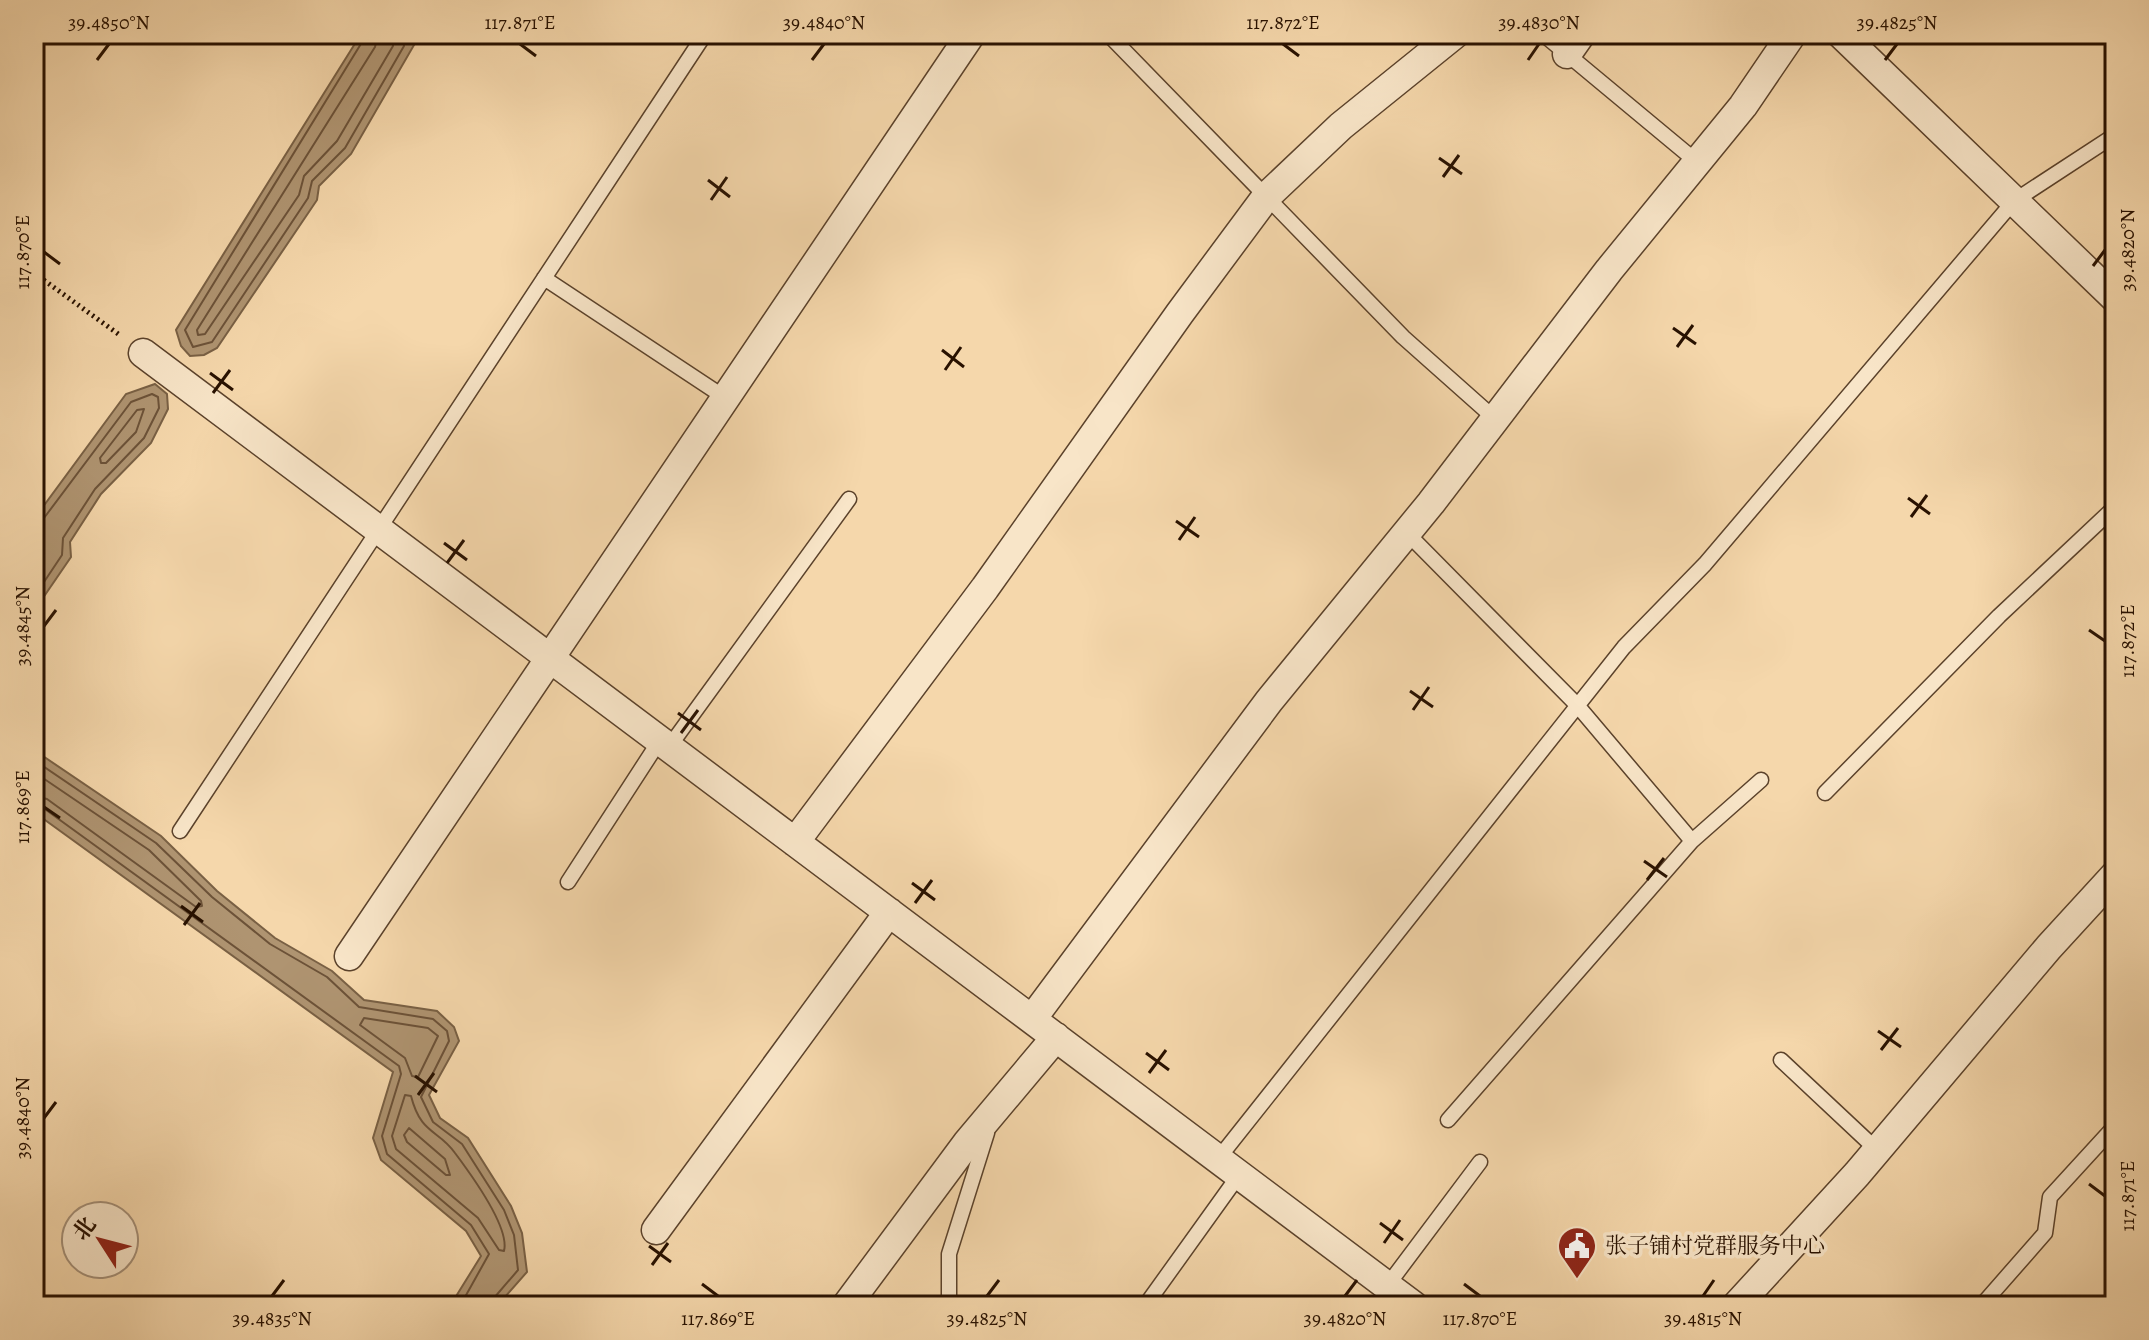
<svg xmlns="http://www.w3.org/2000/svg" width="2149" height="1340" viewBox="0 0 2149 1340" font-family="Alegreya,'Noto Serif SC',serif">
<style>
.water{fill:#af9471;stroke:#796044;stroke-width:2}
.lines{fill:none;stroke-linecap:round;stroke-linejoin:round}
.shore{stroke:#6c5238;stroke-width:2}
.service-casing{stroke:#5b422b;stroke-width:17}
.minor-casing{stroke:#5b422b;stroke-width:31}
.path{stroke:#281100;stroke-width:5;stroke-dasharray:2 4;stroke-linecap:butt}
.service{stroke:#f8e5c8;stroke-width:14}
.minor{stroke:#f8e5c8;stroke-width:28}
.ticks{fill:none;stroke:#281100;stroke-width:3}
.labels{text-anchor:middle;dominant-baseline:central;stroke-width:7;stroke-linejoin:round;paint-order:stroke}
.poi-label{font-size:22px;fill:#281100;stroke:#f8e5c8;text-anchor:start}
.neatline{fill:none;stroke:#281100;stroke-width:3}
.ticks-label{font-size:20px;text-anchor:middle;fill:#281100}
</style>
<rect width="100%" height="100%" fill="#f5d7ab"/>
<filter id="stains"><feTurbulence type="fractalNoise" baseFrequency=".0025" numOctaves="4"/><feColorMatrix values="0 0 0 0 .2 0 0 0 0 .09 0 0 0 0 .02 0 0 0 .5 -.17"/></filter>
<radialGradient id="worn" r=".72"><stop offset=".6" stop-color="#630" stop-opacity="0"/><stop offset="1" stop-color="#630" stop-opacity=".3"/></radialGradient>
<!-- water -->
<path class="water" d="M 361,34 L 409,34 L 414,45 L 351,154 L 319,186 L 317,200 L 217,348 L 204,355 L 190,356 L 181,346 L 176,330 Z
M 155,384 L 167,394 L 168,409 L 151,443 L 101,494 L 70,542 L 71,557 L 34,611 L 34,519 L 126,394 Z
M 34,750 L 161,836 L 217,891 L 275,938 L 332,971 L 364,1000 L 437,1011 L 454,1027 L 459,1041 L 429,1095 L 440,1118 L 468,1138 L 511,1206 L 522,1233 L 527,1272 L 497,1306 L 450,1306 L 481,1256 L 466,1231 L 381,1160 L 373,1138 L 393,1072 L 34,812 Z"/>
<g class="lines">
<!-- shore -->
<path class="shore" d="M 367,34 L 185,330 L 193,347 L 212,342 L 308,198 L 312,181 L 345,148 L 404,46 L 403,34
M 378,34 L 375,47 L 197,330 L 198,335 L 205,334 L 299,195 L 304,176 L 337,141 L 393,46 L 393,34
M 144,409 L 136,432 L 106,463 L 101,463 L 100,458 L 137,410 Z
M 34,522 L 44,518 L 131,402 L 152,394 L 158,397 L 159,408 L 144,438 L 95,489 L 63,538 L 62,555 L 34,597
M 34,760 L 156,843 L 212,897 L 270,944 L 327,977 L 359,1007 L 433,1019 L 447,1031 L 449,1041 L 421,1097 L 433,1122 L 462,1144 L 504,1210 L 514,1235 L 518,1270 L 494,1298 L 492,1306
M 34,772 L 149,850 L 201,901 L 202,906 L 196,907 L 47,799 L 34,796
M 34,806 L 42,807 L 399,1066 L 401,1074 L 382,1136 L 387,1154 L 471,1225 L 489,1254 L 460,1306
M 364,1018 L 428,1028 L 438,1036 L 418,1077 L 412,1076 L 405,1058 L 360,1025 Z
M 405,1095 L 411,1096 C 421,1135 438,1129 455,1153 C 470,1173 510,1228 504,1251 L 499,1250 L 478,1218 L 396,1149 L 392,1136 Z
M 409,1128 L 445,1159 L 450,1175 L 446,1175 L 407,1142 L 404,1135 Z"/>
<defs>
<path id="service" d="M 1108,34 L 1403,337 L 1493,417
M 1543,34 L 1697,162
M 544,278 L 727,399
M 1406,532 L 1577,705 L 1692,841
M 669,747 L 849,499
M 1825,793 L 1999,616 L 2115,507
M 180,831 L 705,34
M 568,882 L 660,740
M 1781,1060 L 1877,1150
M 1448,1120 L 1692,841 L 1761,780
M 1218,1159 L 1624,647 L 1705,564 L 2014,201 L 2115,135
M 1387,1286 L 1480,1162
M 949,1306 L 949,1254 L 987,1133
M 1145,1306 L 1239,1175
M 1981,1306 L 2045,1233 L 2050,1197 L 2115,1126"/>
<path id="minor" d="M 1841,34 L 2115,298
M 1567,54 L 1581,34
M 143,353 L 1414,1306
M 795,842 L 985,588 L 1180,313 L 1266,197 L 1341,126 L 1455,34
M 349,956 L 971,34
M 1032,1019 L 1269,701 L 1431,503 L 1609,270 L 1743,106 L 1792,34
M 656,1230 L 889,912
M 846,1306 L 967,1143 L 1056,1037
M 1736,1306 L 1857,1174 L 2049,947 L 2115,875"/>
</defs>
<!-- service casing -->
<use href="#service" class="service-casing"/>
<!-- minor casing -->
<use href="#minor" class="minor-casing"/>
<!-- path -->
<path class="path" d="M 34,273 L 121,336"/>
<!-- service -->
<use href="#service" class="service"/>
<!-- minor -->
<use href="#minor" class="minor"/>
</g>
<!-- ticks -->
<path class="ticks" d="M 520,44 L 536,56M 1283,44 L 1299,56M 97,60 L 109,44M 812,60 L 824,44M 1528,60 L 1539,44M 1885,60 L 1897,44M 1439,158 L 1462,174M 1443,177 L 1459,155M 708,180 L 730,197M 711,200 L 727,177M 44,252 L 60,264M 2093,266 L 2105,250M 1673,328 L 1696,344M 1677,347 L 1693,325M 942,350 L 964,367M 945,370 L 961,347M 210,373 L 233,390M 213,393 L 230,370M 1908,498 L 1930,514M 1911,517 L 1927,495M 1176,521 L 1199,537M 1179,540 L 1195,517M 444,543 L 467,560M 447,563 L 464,540M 44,626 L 56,610M 2089,630 L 2105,641M 1410,691 L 1433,707M 1413,710 L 1429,687M 678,713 L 701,730M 681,733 L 698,710M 44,807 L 60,818M 1644,861 L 1667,877M 1647,880 L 1664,858M 912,883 L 935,900M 915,903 L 932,880M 181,906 L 203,922M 184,925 L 200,903M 1878,1031 L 1901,1047M 1881,1050 L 1898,1028M 1146,1053 L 1169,1070M 1149,1073 L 1166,1050M 415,1076 L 437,1092M 418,1095 L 434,1073M 44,1118 L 56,1102M 2089,1184 L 2105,1196M 1380,1223 L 1403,1240M 1384,1243 L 1400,1220M 649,1246 L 671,1262M 652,1265 L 668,1243M 702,1284 L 718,1296M 1464,1284 L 1480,1296M 272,1296 L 284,1280M 987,1296 L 999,1280M 1345,1296 L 1357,1280M 1703,1296 L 1714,1280"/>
<!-- icons -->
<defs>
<symbol id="civic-pin" viewBox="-11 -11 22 30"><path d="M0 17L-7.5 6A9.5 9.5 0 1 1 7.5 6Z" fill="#8f2418" stroke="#f8e5c8"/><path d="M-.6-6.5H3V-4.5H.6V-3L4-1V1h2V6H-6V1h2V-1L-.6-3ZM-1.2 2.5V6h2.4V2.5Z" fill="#fff"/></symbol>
</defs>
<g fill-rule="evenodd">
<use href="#civic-pin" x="1555" y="1224" width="44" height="60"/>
</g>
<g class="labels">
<!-- poi labels -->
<g class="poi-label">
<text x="1605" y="1246">张子铺村党群服务中心</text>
</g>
</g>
<!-- margin -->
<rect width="2149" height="1340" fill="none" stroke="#f5d7ab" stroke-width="88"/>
<!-- north arrow -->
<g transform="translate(100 1240) rotate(306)"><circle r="38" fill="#f8e5c8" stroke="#a59078" stroke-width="2"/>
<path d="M0-6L14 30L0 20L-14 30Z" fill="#8f2418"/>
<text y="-12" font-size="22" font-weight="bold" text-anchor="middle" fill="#281100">北</text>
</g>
<rect x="44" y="44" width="2061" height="1252" class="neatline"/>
<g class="ticks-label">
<text x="109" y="29">39.4850°N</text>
<text x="520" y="29">117.871°E</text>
<text x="824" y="29">39.4840°N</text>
<text x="1283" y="29">117.872°E</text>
<text x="1539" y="29">39.4830°N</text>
<text x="1897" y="29">39.4825°N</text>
<text transform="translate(2127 250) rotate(-90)" y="7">39.4820°N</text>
<text transform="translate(22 252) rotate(-90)" y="7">117.870°E</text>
<text transform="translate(22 626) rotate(-90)" y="7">39.4845°N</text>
<text transform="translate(2127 641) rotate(-90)" y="7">117.872°E</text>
<text transform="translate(22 807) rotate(-90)" y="7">117.869°E</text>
<text transform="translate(22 1118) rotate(-90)" y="7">39.4840°N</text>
<text transform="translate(2127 1196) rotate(-90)" y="7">117.871°E</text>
<text x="272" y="1325">39.4835°N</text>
<text x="718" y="1325">117.869°E</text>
<text x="987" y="1325">39.4825°N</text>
<text x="1345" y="1325">39.4820°N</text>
<text x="1480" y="1325">117.870°E</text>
<text x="1703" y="1325">39.4815°N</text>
</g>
<rect width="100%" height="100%" filter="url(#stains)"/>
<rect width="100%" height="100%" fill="url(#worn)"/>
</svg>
